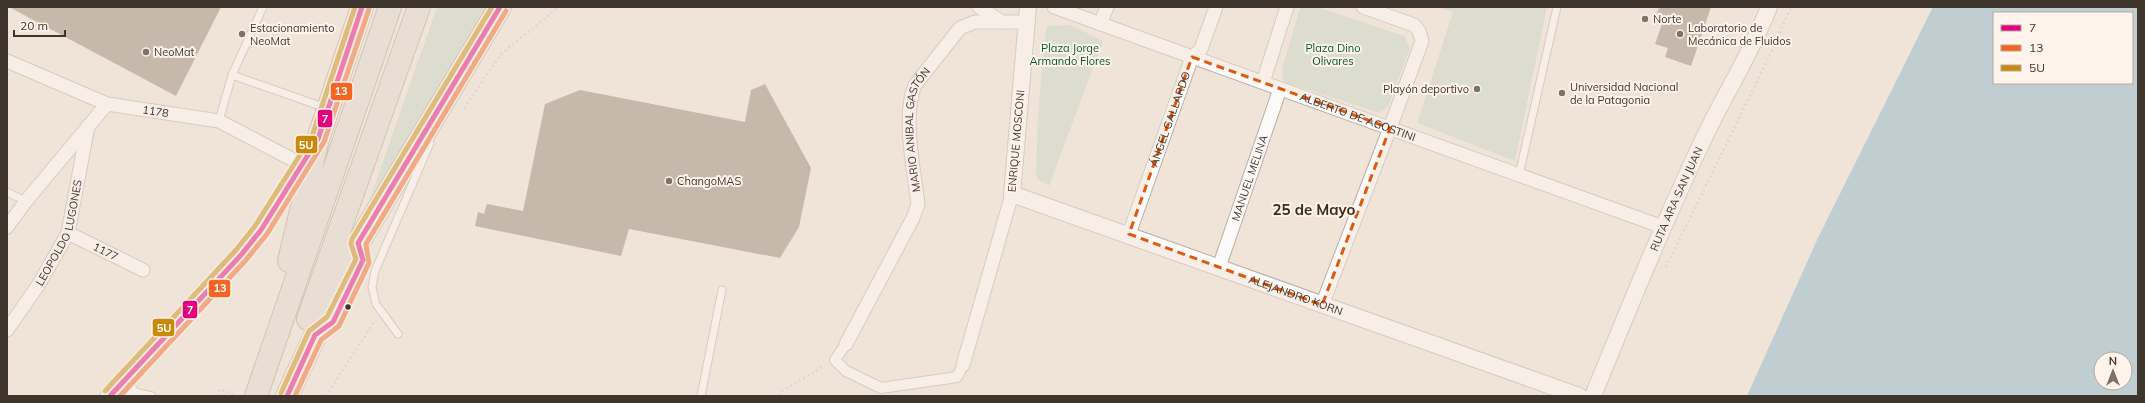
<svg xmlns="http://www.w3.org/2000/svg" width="2145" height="403" viewBox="0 0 2145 403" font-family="Mulish,sans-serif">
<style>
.green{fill:#c5d6c3}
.water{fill:#85b4c9;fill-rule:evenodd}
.building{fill:#938674}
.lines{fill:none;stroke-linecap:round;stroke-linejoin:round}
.service-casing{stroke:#b7aea5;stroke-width:9}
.pedestrian-casing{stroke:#b7aea5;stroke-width:12}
.minor-casing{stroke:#b7aea5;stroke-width:15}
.tertiary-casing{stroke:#b7aea5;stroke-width:18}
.secondary-casing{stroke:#b7aea5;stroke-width:21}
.trunk-casing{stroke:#ad9f8a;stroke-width:24}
.path{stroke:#cbc8c3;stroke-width:2.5;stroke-dasharray:2 3;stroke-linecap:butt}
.service{stroke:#fdfbf9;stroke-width:7}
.pedestrian{stroke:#fdfbf9;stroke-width:10}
.minor{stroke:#fdfbf9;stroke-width:13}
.tertiary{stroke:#fdfbf9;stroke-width:16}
.secondary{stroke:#fdfbf9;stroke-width:19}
.trunk{stroke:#e1d8cc;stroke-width:22}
.bus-1-casing{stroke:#fef4eb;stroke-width:8}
.bus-2-casing{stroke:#fef4eb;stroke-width:8}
.bus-3-casing{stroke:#fef4eb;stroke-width:8}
.bus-1{stroke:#e5007d;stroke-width:5}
.bus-2{stroke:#f26522;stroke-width:5}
.bus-3{stroke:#c98a0b;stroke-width:5}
.marked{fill:none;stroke:#e0570e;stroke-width:3;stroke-dasharray:8 5;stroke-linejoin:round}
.poi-dot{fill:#7c7268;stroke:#fef4eb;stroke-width:1.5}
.bus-dot{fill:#3e352c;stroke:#fef4eb;stroke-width:1.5}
.labels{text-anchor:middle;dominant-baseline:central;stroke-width:4;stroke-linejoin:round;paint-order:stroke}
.poi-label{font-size:11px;fill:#3e352c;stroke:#fef4eb;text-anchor:start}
.park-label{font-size:11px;fill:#005632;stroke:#fef4eb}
.street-label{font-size:11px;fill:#3e352c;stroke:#fef4eb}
.district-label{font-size:15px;font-weight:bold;fill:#3e2c19;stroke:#fef4eb}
.line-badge{stroke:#fef4eb;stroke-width:1.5}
.badge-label{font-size:11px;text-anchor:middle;font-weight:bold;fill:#fff}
</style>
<rect width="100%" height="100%" fill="#f0e4d8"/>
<!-- green -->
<path class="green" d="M 437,7 L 492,7 L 360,227 Z
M 1302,7 L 1318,7 L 1404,36 L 1410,48 L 1388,107 L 1379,113 L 1284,82 L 1282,69 L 1300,8 Z
M 1437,7 L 1547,7 L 1515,161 L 1417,123 L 1453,12 Z
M 1071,25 L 1103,41 L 1049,186 L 1038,180 L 1036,175 L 1038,113 L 1045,36 L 1047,26 Z"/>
<!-- water -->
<path class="water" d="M 1933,7 L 2138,7 L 2138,396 L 1747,396 L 1817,240 ZM 1994,13 L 2132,13 L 2132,83 L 1994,83 ZM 2101,359 L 2125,359 L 2125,383 L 2101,383 Z"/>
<!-- building -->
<path class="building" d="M 9,7 L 221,7 L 176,96 Z
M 1659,7 L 1711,7 L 1691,66 L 1665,57 L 1668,48 L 1655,44 L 1662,24 L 1654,21 Z
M 765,84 L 811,168 L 799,227 L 780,258 L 629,229 L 621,256 L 475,226 L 478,212 L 484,214 L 487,204 L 523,211 L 545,104 L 580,90 L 745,122 L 751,90 Z"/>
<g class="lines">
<defs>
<path id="service" d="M 232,75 L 326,108
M 219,121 L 232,75 L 263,7
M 1519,175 L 1557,7
M 7,192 L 26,201
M 333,322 L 363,260 L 360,250
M 398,334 L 376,304 L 372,287 L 375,271 L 430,143
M 131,391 L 152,396
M 701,396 L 722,290"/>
<path id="pedestrian" d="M 846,344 L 835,360 L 846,371 L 881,388 L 957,377 L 963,365"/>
<g id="minor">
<path d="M 979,7 L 1002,22"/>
<path id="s1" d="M 1054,7 L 1663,227"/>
<path d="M 1100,24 L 1107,7"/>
<path id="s2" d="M 7,61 L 107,104 L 219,121 L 303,165"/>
<path d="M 1263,82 L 1287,7"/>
<path d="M 7,227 L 26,201 L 107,104"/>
<path id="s3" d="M 68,233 L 143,270"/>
<path id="s4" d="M 1129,234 L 1192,57 L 1201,49 L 1216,7"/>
<path id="s5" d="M 1219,267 L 1280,89"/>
<path d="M 1322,305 L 1390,128 L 1422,41 L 1419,31 L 1414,25 L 1363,7"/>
<path id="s6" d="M 7,330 L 39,284 L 68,233 L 88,126"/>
<path id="s7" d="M 846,344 L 913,218 L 918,204 C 914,170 902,116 915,85 L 960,28 L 975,22 L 1027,22"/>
<path d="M 963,365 L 1012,194"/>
<path d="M 124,382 L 131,391 L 132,396"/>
</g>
<g id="tertiary">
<path id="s8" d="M 1028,7 L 1012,194 L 1579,396"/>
<path id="s9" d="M 1593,396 C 1628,310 1663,224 1703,140 C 1724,95 1751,54 1769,7"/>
</g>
<path id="secondary" d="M 110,396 L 241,255 L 261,230 L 312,149"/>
<path id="trunk" d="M 289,261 L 318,139 L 362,7
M 308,319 L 419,7
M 256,396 L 390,7
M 287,396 L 358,243 L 500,7"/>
</defs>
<!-- service casing -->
<use href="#service" class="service-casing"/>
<!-- pedestrian casing -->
<use href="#pedestrian" class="pedestrian-casing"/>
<!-- minor casing -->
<use href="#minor" class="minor-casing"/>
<!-- tertiary casing -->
<use href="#tertiary" class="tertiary-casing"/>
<!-- secondary casing -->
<use href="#secondary" class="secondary-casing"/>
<!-- trunk casing -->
<use href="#trunk" class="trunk-casing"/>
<!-- path -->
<path class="path" d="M 1659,7 L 1653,23 L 1658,25 L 1659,23
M 464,108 L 501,54 L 559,7
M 1666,267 L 1768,59 L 1791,7
M 217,396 L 220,389 L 236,396
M 326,396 L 374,322
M 780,396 L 782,391 L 824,366"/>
<!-- service -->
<use href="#service" class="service"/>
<!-- pedestrian -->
<use href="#pedestrian" class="pedestrian"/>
<!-- minor -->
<use href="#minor" class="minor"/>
<!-- tertiary -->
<use href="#tertiary" class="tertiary"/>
<!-- secondary -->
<use href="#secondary" class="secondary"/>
<!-- trunk -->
<use href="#trunk" class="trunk"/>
<defs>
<path id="bus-1" d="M 110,396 L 241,255 L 261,230 L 318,139 L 362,7
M 287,396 L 315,335 L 333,322 L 363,260 L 358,243 L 500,7"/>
<path id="bus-2" d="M 120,396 L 246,260 L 267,234 L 324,142 L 369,9
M 295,396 L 321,340 L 339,326 L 369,263 L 366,244 L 506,11"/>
<path id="bus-3" d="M 105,391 L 236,250 L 255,226 L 312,136 L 355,7
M 281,393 L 309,331 L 327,317 L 356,259 L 351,244 L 352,239 L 492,7"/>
</defs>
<!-- bus-1 casing -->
<use href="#bus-1" class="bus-1-casing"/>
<!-- bus-2 casing -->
<use href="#bus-2" class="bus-2-casing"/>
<!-- bus-3 casing -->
<use href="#bus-3" class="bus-3-casing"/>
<!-- bus-1 -->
<use href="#bus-1" class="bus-1"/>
<!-- bus-2 -->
<use href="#bus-2" class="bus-2"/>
<!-- bus-3 -->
<use href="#bus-3" class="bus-3"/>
</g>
<!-- marked area -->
<path d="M0 0H2145V403H0ZM 1192,57 L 1390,128 L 1322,305 L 1129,234 Z" fill="#f0e4d8" fill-opacity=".55" fill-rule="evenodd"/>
<path class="marked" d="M 1192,57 L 1390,128 L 1322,305 L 1129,234 Z"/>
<!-- markers -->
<g class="poi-dot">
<circle cx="1645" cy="19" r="4"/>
<circle cx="242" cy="34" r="4"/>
<circle cx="1680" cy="34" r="4"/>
<circle cx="146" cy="52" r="4"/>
<circle cx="1477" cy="89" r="4"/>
<circle cx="1562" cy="93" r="4"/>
<circle cx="669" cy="181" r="4"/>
</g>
<circle class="bus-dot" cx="348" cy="307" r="3.5"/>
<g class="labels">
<!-- poi labels -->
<g class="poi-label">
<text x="1653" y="19">Norte</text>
<text x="250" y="28">Estacionamiento<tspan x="250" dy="13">NeoMat</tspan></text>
<text x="1688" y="28">Laboratorio de<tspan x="1688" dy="13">Mecánica de Fluidos</tspan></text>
<text x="154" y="52">NeoMat</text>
<text x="1570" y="87">Universidad Nacional<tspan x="1570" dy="13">de la Patagonia</tspan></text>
<text x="1469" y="89" text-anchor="end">Playón deportivo</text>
<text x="677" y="181">ChangoMAS</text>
</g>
<!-- park labels -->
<g class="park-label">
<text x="1070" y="48">Plaza Jorge<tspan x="1070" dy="13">Armando Flores</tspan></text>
<text x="1333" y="48">Plaza Dino<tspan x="1333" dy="13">Olivares</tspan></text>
</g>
<!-- street labels -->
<g class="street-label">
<text stroke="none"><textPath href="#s2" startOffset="158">1178</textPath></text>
<text stroke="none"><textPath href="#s1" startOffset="323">ALBERTO DE AGOSTINI</textPath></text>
<text stroke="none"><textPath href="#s4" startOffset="122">ÁNGEL GALLARDO</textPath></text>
<text stroke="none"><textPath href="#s7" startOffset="234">MARIO ANIBAL GASTÓN</textPath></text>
<text transform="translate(1016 141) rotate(-85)">ENRIQUE MOSCONI</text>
<text stroke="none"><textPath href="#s5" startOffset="94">MANUEL MELINA</textPath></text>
<text stroke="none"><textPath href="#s9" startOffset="214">RUTA ARA SAN JUAN</textPath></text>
<text stroke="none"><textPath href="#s6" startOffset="112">LEOPOLDO LUGONES</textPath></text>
<text stroke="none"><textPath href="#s3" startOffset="42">1177</textPath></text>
<text stroke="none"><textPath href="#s8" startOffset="489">ALEJANDRO KORN</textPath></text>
</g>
<!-- district labels -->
<g class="district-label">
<text x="1314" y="209">25 de Mayo</text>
</g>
</g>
<g class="line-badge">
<rect x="330" y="82" width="23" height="19" rx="4" fill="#f26522"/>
<rect x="317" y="109" width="16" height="19" rx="4" fill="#e5007d"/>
<rect x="295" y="135" width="23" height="19" rx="4" fill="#c98a0b"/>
<rect x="208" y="279" width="23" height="19" rx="4" fill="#f26522"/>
<rect x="182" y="300" width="16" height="19" rx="4" fill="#e5007d"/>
<rect x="152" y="318" width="23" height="19" rx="4" fill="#c98a0b"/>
</g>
<g class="badge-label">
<text x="341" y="95">13</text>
<text x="325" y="123">7</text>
<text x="306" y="149">5U</text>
<text x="220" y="292">13</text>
<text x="190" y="314">7</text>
<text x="164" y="332">5U</text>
</g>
<!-- border -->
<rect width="2145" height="403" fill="none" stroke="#3e352c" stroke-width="16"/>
<!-- legend -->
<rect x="1993" y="12" width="140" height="72" fill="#fef4eb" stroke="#b1a89f"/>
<rect x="2001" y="25" width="20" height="6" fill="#e5007d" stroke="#b1a89f"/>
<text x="2029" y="32" font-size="12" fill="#3e352c">7</text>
<rect x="2001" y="45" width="20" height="6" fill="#f26522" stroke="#b1a89f"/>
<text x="2029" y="52" font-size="12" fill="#3e352c">13</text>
<rect x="2001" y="65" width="20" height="6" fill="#c98a0b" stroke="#b1a89f"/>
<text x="2029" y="72" font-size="12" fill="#3e352c">5U</text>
<!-- north arrow -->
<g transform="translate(2113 371)"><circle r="19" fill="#fef4eb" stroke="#b1a89f"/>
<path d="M0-3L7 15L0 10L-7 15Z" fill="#7c7268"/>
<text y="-6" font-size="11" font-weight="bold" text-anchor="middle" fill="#3e352c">N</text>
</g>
<!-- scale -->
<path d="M14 30v6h51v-6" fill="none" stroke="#3e352c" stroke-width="2"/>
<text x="20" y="30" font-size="12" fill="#3e352c" stroke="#fef4eb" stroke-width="3" paint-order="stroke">20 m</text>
</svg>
